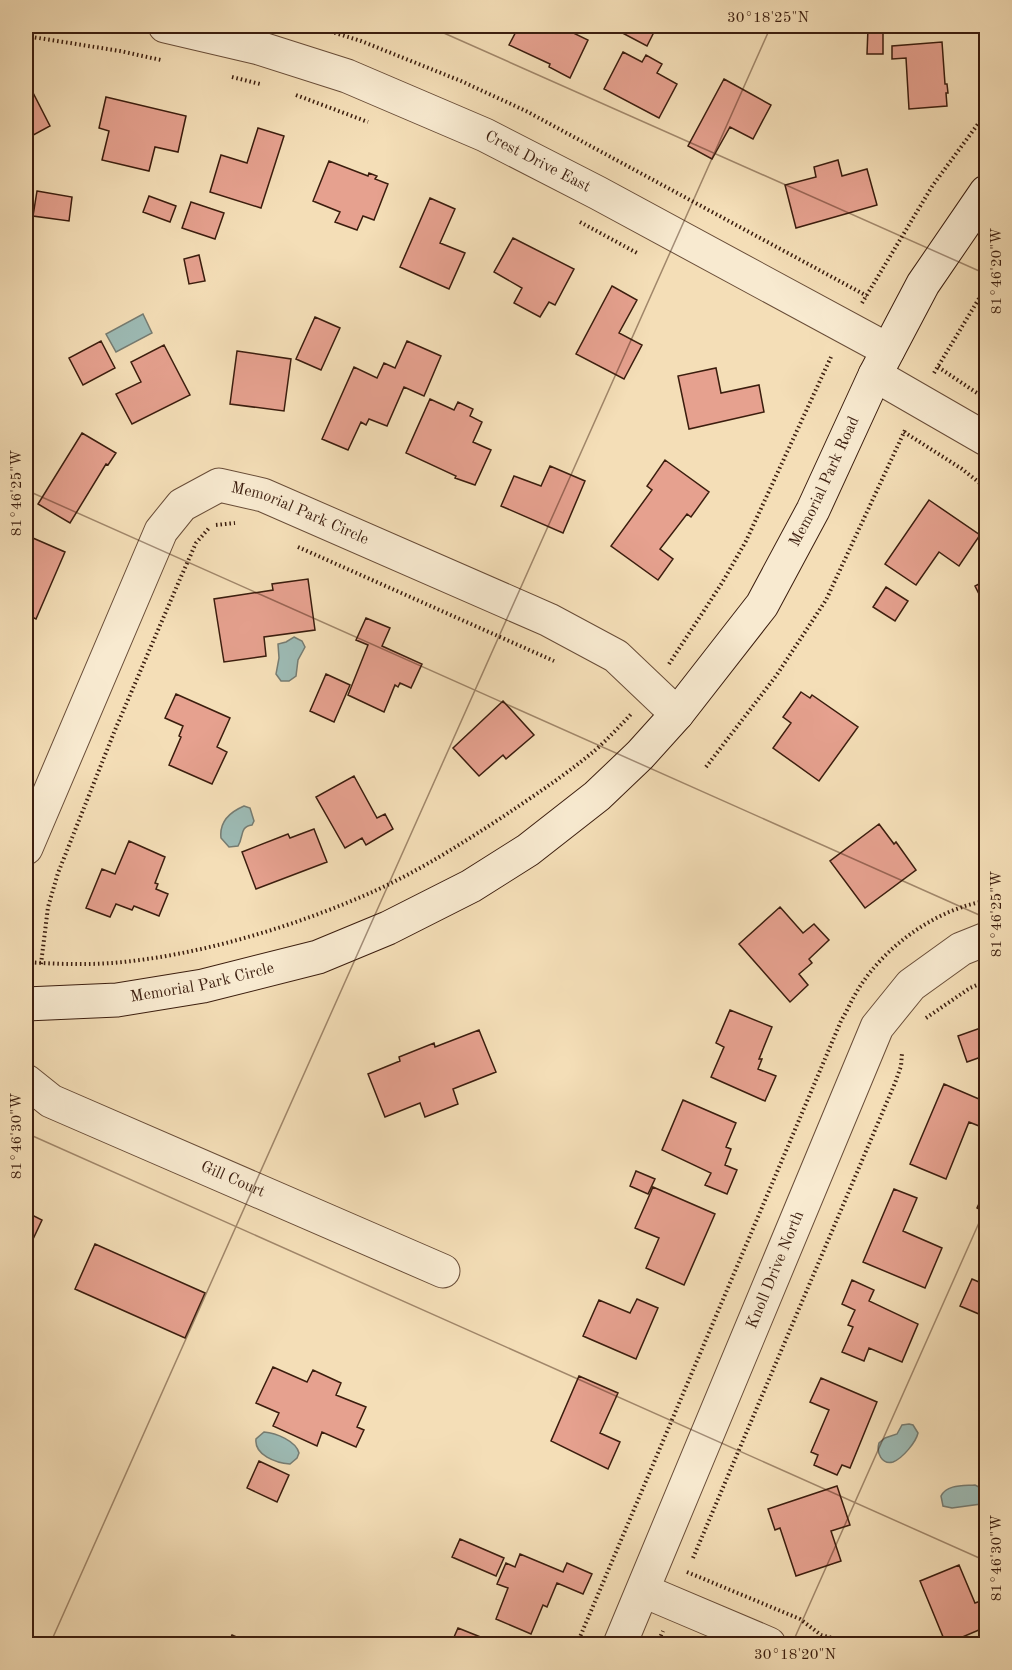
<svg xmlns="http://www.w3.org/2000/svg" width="1012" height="1670" viewBox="0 0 1012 1670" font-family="'Old Standard TT',serif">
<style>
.water{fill:#9dbbb5;stroke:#767c72;stroke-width:1.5}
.building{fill:#e6a18f;stroke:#3b1d0e;stroke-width:1.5}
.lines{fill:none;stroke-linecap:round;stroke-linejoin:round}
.street-casing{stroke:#694d38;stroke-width:35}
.secondary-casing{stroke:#3b1d0e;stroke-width:35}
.path{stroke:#3b1d0e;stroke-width:4;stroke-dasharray:1.5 3;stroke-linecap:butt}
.street{stroke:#f8ead0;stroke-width:33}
.secondary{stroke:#f8ead0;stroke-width:33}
.ticks{fill:none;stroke:#3b1d0e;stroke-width:1.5;stroke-opacity:0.45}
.labels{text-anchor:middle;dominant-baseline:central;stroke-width:5;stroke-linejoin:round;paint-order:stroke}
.street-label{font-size:16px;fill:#3b1d0e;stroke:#f8ead0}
.neatline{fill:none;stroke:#3b1d0e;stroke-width:2}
.ticks-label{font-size:15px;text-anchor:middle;fill:#3b1d0e}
</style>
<rect width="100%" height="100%" fill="#f4deb7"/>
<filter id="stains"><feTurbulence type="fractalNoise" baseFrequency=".00333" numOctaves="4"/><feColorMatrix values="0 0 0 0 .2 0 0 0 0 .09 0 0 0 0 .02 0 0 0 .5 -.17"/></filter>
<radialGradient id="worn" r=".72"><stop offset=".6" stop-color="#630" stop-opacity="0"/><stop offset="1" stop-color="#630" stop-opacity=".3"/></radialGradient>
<!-- water -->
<path class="water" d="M 143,314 L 152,333 L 116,352 L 106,334 Z
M 294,637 L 302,641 L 305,647 L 298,660 L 296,676 L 289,681 L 281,681 L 276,674 L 279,658 L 278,644 L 286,642 Z
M 244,806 L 250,808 L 254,821 L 252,825 C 239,827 244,837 238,846 L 229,847 L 221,838 C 219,821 230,812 244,806 Z
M 909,1424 L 913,1425 L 918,1433 C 916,1442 903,1458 893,1462 C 882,1465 876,1453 879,1443 L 885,1438 L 897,1434 L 902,1425 Z
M 264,1432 C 276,1433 296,1441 299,1453 L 297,1458 L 290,1464 C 276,1463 254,1455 256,1439 Z
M 975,1485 C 984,1489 986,1496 981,1504 L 952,1508 L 943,1506 L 941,1496 C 947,1484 964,1486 975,1485 Z"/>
<!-- building -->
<path class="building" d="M 519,26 L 559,26 L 588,40 L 570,78 L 549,67 L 550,64 L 509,45 Z
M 615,26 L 657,26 L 647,46 L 613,28 Z
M 868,28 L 883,28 L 883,54 L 867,54 Z
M 942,42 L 945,84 L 947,84 L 948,93 L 946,93 L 947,106 L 909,109 L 906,58 L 892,59 L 892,46 Z
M 623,52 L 642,62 L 646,55 L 662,64 L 657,73 L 677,84 L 659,118 L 604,89 Z
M 26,79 L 50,126 L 26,139 Z
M 724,79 L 771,105 L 753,139 L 730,127 L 712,159 L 688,146 Z
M 106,97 L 186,116 L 178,152 L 155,147 L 149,171 L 102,160 L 109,131 L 99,128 Z
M 258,128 L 284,136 L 261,208 L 210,192 L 221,155 L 247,163 Z
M 838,160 L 842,176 L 867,169 L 877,205 L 796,228 L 785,185 L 816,177 L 814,167 Z
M 329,161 L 368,176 L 369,173 L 377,176 L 375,179 L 388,184 L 374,220 L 363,216 L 357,230 L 335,222 L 340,212 L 313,201 Z
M 37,191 L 72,197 L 69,221 L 33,216 Z
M 149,196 L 176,206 L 170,222 L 143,212 Z
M 430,198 L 455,209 L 440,243 L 465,253 L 449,289 L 400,267 Z
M 191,202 L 224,213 L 215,239 L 182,228 Z
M 513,238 L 574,269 L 555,305 L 549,302 L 540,317 L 514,303 L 522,288 L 494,272 Z
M 199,255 L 205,281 L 189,284 L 184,259 Z
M 612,286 L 637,300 L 619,333 L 642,345 L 624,379 L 576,354 Z
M 315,317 L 340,328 L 321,370 L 296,359 Z
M 101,341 L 115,368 L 83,385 L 69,358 Z
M 407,341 L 441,356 L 424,396 L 404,387 L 387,426 L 369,419 L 366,425 L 361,422 L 348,450 L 322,439 L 354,367 L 377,378 L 384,363 L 395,368 Z
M 164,345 L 190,395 L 132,424 L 116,394 L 141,382 L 131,362 Z
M 237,351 L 291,359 L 284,411 L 230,404 Z
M 716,368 L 721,393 L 759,385 L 764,412 L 689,429 L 678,376 Z
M 430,399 L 454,410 L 458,402 L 473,409 L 470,416 L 482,422 L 473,442 L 491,450 L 475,485 L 455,478 L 456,476 L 406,453 Z
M 82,433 L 116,453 L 108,465 L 106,464 L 70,523 L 38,504 Z
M 665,460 L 709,492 L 691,517 L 687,514 L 660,549 L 673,559 L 658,580 L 611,546 L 652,490 L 647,486 Z
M 550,466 L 585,481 L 563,533 L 501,506 L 514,476 L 541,486 Z
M 929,500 L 980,535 L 959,566 L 939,552 L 916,585 L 885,564 Z
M 26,535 L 65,552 L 36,619 L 26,614 Z
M 308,579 L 315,630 L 264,637 L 266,656 L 224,662 L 214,599 L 273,590 L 272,584 Z
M 986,580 L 986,600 L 983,602 L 975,586 Z
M 886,587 L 908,601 L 895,621 L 873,607 Z
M 366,618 L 390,628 L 382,646 L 422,664 L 411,688 L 400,683 L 398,687 L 395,685 L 384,712 L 348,695 L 368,645 L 356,640 Z
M 326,674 L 350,685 L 334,722 L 310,711 Z
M 801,692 L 810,698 L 812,695 L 858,727 L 819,781 L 773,748 L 791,723 L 783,717 Z
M 176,694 L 230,718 L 217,747 L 227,752 L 212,784 L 169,765 L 181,737 L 179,736 L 183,726 L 165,718 Z
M 503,701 L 534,735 L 506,759 L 503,755 L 479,776 L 453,748 Z
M 354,776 L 377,818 L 385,814 L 393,829 L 366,845 L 362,838 L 345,848 L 316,797 Z
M 879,824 L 894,844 L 896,842 L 916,870 L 865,908 L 830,861 Z
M 314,829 L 327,862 L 256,889 L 242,852 L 288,834 L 290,838 Z
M 129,841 L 165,857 L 155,883 L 158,884 L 156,889 L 168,894 L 159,916 L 134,906 L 132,910 L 116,904 L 110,917 L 86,908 L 102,869 L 115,874 Z
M 780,907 L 803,933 L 814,924 L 829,940 L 809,959 L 812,963 L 799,974 L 808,985 L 790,1002 L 739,944 Z
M 730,1010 L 772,1027 L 759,1059 L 762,1059 L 758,1069 L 776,1076 L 765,1101 L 711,1077 L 724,1047 L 716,1043 Z
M 986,1026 L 986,1073 L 981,1057 L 967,1062 L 958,1036 Z
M 479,1030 L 496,1072 L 453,1089 L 458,1104 L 425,1117 L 420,1103 L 385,1117 L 368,1074 L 400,1061 L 399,1057 L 434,1043 L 435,1047 Z
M 944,1084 L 986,1102 L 986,1134 L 979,1126 L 969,1122 L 946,1179 L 910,1164 Z
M 683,1100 L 736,1123 L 726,1147 L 731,1149 L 725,1165 L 737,1170 L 727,1194 L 705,1185 L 711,1173 L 662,1150 Z
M 636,1171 L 655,1179 L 648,1194 L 630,1186 Z
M 653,1187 L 715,1214 L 684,1285 L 646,1268 L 659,1238 L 635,1228 Z
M 894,1189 L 917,1198 L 903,1231 L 942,1248 L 925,1288 L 863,1262 Z
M 986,1189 L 986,1213 L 977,1208 Z
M 26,1212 L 42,1220 L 26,1254 Z
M 95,1244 L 205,1293 L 185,1338 L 75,1289 Z
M 972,1279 L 986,1285 L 986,1317 L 960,1306 Z
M 852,1280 L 874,1290 L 869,1301 L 918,1324 L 902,1362 L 869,1348 L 864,1361 L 842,1352 L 853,1327 L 848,1325 L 855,1310 L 842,1304 Z
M 637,1299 L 658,1308 L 636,1359 L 583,1336 L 599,1300 L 630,1313 Z
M 273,1367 L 307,1382 L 313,1370 L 341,1383 L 336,1395 L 366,1407 L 357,1427 L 364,1430 L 356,1447 L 322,1432 L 317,1446 L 273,1426 L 279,1413 L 256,1403 Z
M 579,1376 L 618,1393 L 600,1433 L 620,1442 L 608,1469 L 551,1441 Z
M 821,1378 L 877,1402 L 850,1468 L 842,1465 L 837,1475 L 814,1465 L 818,1455 L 811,1452 L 829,1410 L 810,1402 Z
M 259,1461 L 289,1475 L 277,1502 L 247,1488 Z
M 837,1486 L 850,1525 L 831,1531 L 841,1561 L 796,1576 L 780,1528 L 775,1530 L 768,1509 Z
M 460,1539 L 504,1558 L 496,1576 L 452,1557 Z
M 520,1554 L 563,1572 L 567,1563 L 592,1574 L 583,1594 L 557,1583 L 547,1607 L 543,1605 L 531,1634 L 496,1619 L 508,1588 L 497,1584 L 506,1563 L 515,1567 Z
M 959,1565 L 975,1603 L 986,1599 L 986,1627 L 946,1644 L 920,1581 Z
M 458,1628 L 493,1642 L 492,1644 L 451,1644 Z
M 232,1635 L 252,1644 L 228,1644 Z"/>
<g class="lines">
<defs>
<g id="street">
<path id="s1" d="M 165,26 L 259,48 L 347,76 L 485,135 L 598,193 L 888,350"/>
<path d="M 875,375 L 986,439"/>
<path id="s2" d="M 26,848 L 161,531 L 182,505 L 219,485 L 263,495 L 549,620 L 616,656 L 677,714"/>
<path id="s3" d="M 26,1081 L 51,1101 L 443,1271"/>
<path d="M 644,1591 L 769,1644"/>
<path id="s4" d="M 620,1644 L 877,1027 L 911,985 L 961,949 L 986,939"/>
</g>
<g id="secondary">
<path id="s5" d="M 26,1004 L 117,1000 L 203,986 L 318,957 L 388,928 L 471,886 L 528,850 L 597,796 L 640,755 L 677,714 L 762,605 L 813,510 L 875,375 L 923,284 L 986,192"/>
</g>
</defs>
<!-- street casing -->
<use href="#street" class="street-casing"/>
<!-- secondary casing -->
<use href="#secondary" class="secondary-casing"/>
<!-- path -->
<path class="path" d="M 313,26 L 361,41 L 461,81 L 526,111 L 867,296
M 26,36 L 120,51 L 161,60
M 232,77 L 260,84
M 296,95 L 368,122
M 580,222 L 637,253
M 862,303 L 933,185 L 986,113
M 938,367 L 986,399
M 934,373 L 986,287
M 904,432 L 962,469 L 986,488
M 216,525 L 235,523
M 298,547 L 554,661
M 669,664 L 722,583 L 746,541 L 831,357
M 706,767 L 776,676 L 826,600 L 906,428
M 26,962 C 54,964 83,965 112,963 C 199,956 300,925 379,889 C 422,869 461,844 501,818 C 532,797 564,776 593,752 C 607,740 620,726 632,713
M 41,964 L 48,907 L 58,873 L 115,730 L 180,579 L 196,543 L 209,528
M 926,1018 L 970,988 L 986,981
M 693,1558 L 895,1083 L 901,1066 L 902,1053
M 687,1572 L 800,1619 L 821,1635 L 855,1644
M 659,1639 L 671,1644
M 577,1644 L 841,1021 C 847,1011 852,999 859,988 C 886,945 937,909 986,901
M 657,1644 L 663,1631"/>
<!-- street -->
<use href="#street" class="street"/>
<!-- secondary -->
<use href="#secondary" class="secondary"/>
</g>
<!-- ticks -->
<path class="ticks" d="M 428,26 L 986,274M 26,35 L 30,26M 26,490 L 986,918M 26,1133 L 986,1561M 50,1644 L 771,26M 792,1644 L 986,1207"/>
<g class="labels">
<!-- street labels -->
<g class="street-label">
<text stroke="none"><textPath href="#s1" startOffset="398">Crest Drive East</textPath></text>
<text stroke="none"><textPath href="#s5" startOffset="1012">Memorial Park Road</textPath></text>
<text stroke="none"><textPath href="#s2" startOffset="506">Memorial Park Circle</textPath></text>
<text stroke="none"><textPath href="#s5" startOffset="178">Memorial Park Circle</textPath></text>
<text stroke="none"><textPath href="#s3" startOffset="230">Gill Court</textPath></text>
<text stroke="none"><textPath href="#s4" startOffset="405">Knoll Drive North</textPath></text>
</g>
</g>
<!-- margin -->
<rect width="1012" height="1670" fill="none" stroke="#f4deb7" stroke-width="66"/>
<rect x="33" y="33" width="946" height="1604" class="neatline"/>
<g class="ticks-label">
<text x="768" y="22">30°18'25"N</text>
<text transform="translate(996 271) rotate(-90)" y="5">81°46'20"W</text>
<text transform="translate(16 493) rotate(-90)" y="5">81°46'25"W</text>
<text transform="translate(996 914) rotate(-90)" y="5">81°46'25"W</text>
<text transform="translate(16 1136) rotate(-90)" y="5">81°46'30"W</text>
<text transform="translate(996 1558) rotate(-90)" y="5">81°46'30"W</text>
<text x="795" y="1659">30°18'20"N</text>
</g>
<rect width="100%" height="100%" filter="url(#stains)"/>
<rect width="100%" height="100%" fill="url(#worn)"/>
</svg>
